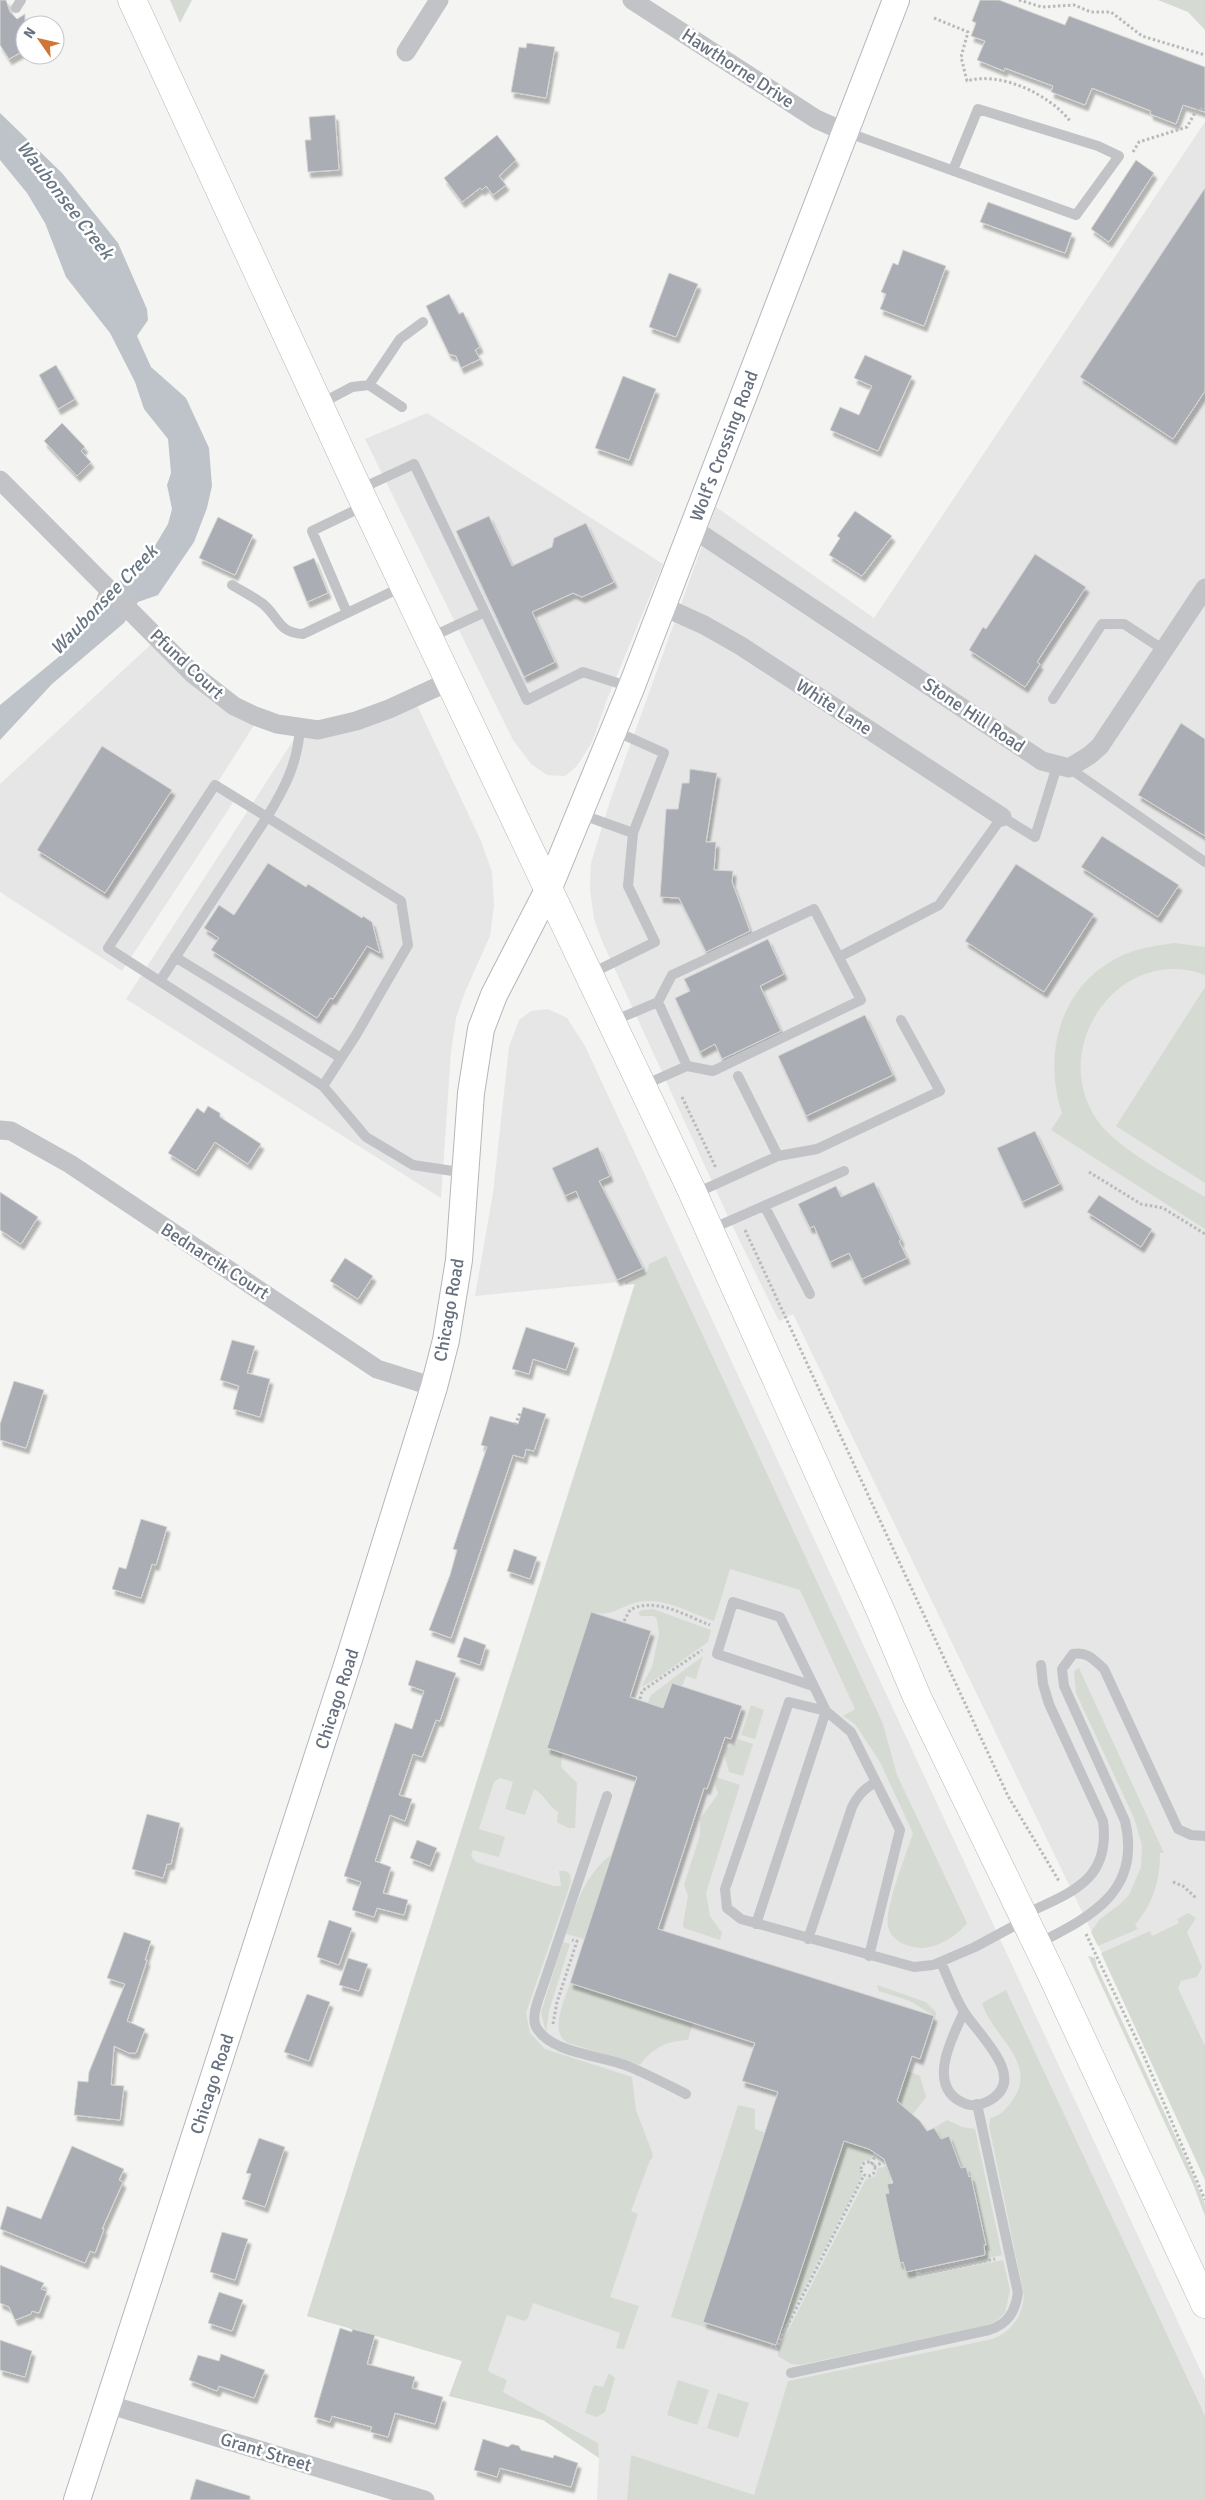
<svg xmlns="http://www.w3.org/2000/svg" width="1205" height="2500" viewBox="0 0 1205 2500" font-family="Signika,sans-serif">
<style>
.built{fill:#e5e6e5}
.green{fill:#d5dbd3}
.water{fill:#bdc3c9}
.building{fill:#aaaeb4;stroke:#d6d6d4;filter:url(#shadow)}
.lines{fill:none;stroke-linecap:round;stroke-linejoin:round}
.secondary-casing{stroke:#b3b6bb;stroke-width:28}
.primary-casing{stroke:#b4b6ba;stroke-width:29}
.path{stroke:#b8babc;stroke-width:3;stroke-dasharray:2.5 2.5;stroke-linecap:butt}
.service{stroke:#c1c3c6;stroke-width:10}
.minor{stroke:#c1c3c6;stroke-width:19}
.secondary{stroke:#fff;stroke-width:26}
.primary{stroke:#fff;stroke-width:28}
.labels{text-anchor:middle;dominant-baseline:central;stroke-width:5;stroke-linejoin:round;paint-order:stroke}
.street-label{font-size:18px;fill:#67707f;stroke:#fff}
.water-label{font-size:19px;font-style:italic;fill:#687783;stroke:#fff}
</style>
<defs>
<filter id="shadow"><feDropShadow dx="3" dy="5.5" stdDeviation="1" flood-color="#0004"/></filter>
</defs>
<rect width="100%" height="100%" fill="#f4f5f2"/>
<!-- built -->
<path class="built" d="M 1205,122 L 1205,2170 L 1146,2044 L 793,1314 L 779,1321 L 731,1223 L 602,941 L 594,919 L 590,889 L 591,863 L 610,801 L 716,507 L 874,618 Z
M 427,413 L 663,564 L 608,697 L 592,742 L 577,766 L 565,776 L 547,775 L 531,764 L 513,740 L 365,439 Z
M 158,638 L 256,722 L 216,785 L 236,798 L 122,971 L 0,892 L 0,784 Z
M 415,701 L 481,841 L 492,872 L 494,905 L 490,936 L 465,992 L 456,1018 L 451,1052 L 441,1198 L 126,999 L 298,733 Z
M 548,1009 L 567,1018 L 585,1046 L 1205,2380 L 1205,2500 L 597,2500 L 599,2458 L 543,2420 L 449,2396 L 462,2361 L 307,2316 L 637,1276 L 652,1268 L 620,1282 L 475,1296 L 493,1193 L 509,1047 L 519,1020 L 531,1011 Z"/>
<!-- green -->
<path class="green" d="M 170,0 L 192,0 L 180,23 Z
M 1158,0 L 1205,0 L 1205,30 L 1188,12 Z
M 1174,943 L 1205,947 L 1205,975 C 1120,943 1047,1047 1097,1120 C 1117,1149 1174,1178 1205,1197 L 1205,1229 L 1051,1130 L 1062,1113 C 1043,1056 1059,989 1115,959 C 1133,949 1153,946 1174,943 Z
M 1205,987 L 1205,1183 L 1116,1126 Z
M 666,1256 L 883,1724 L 897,1775 L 967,1923 C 957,1936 938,1948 921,1948 C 907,1947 891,1941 888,1926 C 884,1910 907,1852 913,1833 L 880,1762 L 855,1724 L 843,1716 L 855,1709 L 800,1590 L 730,1569 L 714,1621 C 693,1614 669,1600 647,1601 C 624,1601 615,1619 591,1612 L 547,1747 L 562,1753 L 561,1767 L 577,1783 L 575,1828 L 568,1828 L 557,1822 L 558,1812 C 547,1805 545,1795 534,1789 L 525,1815 L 505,1809 L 513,1782 L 500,1778 L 494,1782 L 479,1829 L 505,1837 L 499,1857 L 473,1850 L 471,1856 L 476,1862 L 554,1886 L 561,1886 L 559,1871 L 566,1871 L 570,1874 L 571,1882 L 526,2013 L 530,2033 L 545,2049 L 632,2077 L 636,2110 L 652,2152 L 653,2157 L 650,2160 L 631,2211 L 638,2214 L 610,2297 L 639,2306 L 624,2349 L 616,2348 L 620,2333 L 533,2303 L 528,2318 L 524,2321 L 507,2315 L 488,2369 L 489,2372 L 507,2380 L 503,2392 L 598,2443 L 599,2458 L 543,2420 L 449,2396 L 462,2361 L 307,2316 L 635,1284 L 625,1285 L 625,1282 L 647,1272 L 649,1264 Z
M 653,1609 L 711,1630 L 708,1642 L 656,1679 L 641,1687 L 652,1667 L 659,1634 L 657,1619 L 654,1616 L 641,1616 L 638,1613 L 642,1610 Z
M 703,1656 L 696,1679 L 686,1676 L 682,1686 L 671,1683 L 663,1708 L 648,1703 L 651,1695 Z
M 1079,1668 L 1164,1853 L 1160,1853 C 1160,1882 1153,1903 1135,1925 L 1138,1929 L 1098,1946 L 1091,1932 L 1100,1919 L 1119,1905 L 1129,1895 L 1141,1867 L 1142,1845 L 1134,1818 L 1076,1693 L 1074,1671 Z
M 751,1705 L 764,1710 L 755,1739 L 741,1735 Z
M 738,1739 L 753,1744 L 743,1776 L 729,1772 L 724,1754 L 726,1748 L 737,1743 Z
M 716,1777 L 740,1785 L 706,1893 L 710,1916 L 722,1933 L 720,1940 L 684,1928 L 683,1924 L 688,1896 L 684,1885 L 700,1835 L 700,1819 L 718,1794 L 715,1784 Z
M 611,1855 L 605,1873 L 608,1874 L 584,1939 L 566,1934 C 576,1903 585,1875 611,1855 Z
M 1188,1913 L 1196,1918 L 1187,1932 L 1202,1967 L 1197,1977 L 1181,1981 L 1178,1988 L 1205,2046 L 1205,2180 L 1101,1953 L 1150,1931 L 1152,1936 L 1179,1923 L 1177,1919 Z
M 563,1942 L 570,1944 L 549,2011 L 546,2033 L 541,2012 Z
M 1088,1956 L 1095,1958 L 1097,1967 L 1185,2157 L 1205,2204 L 1205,2216 L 1193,2184 Z
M 570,1983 L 693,2023 L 688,2040 C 667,2041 652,2048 640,2065 L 568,2043 C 548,2033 565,1999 570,1983 Z
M 877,1985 L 926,2002 L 936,2012 L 935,2022 L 933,2021 L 934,2016 L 910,2001 L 879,1991 Z
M 1006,1990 L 1205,2416 L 1205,2500 L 627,2500 L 631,2455 L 754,2495 L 788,2381 L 993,2339 C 1012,2331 1022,2317 1024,2296 L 989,2126 L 990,2118 C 999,2117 1006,2109 1011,2102 C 1041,2064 992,2037 982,2003 Z
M 907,2071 L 920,2076 L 926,2097 L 913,2114 L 892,2117 Z
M 738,2105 L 755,2109 L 755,2129 L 765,2133 L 703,2321 L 706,2323 L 705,2327 L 671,2317 Z
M 947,2120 L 962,2127 L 975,2129 L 1002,2255 L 977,2260 L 976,2257 L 985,2255 L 981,2246 L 986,2244 L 971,2177 L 967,2178 L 966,2167 L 954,2170 L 955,2152 L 949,2136 L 941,2139 L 934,2128 Z
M 844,2141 L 874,2150 L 871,2160 L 863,2161 L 859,2167 L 862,2176 L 778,2340 Z
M 888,2166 L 891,2183 L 887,2184 L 889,2193 L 885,2195 L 900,2262 L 903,2262 L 906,2272 L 915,2270 L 916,2278 L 1003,2260 L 1010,2290 L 1005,2313 L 996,2321 L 985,2326 L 800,2365 L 791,2364 L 778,2356 L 778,2350 L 866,2179 L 875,2176 L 878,2168 Z
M 609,2373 L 615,2378 L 605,2412 L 597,2417 L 585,2413 L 593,2387 L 595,2385 L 603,2387 Z
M 678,2380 L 709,2390 L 697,2425 L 667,2415 Z
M 718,2393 L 749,2403 L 738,2438 L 707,2428 Z"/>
<!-- water -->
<path class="water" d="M 0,113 L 62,173 L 118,243 L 147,309 L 148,320 L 137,336 L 151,367 L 186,398 L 209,448 L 212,486 L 207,508 L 194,542 L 158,595 L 138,602 L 124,623 L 52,684 L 0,740 L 0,705 L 61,655 L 74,629 L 95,603 L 100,588 L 138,574 L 168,524 L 172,509 L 167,485 L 171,473 L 168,439 L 144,409 L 135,382 L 110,333 L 66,277 L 45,223 L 27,193 L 0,160 Z"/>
<!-- building -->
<path class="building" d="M 0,0 L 6,0 L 10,12 L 17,19 L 25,14 L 25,50 L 9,59 L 0,45 Z
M 980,0 L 999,0 L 1065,25 L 1069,16 L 1205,67 L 1205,112 L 1183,105 L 1176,124 L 1150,114 L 1151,111 L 1092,88 L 1085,105 L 1051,92 L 1053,86 L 1005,68 L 1004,71 L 977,60 L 985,41 L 971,36 L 976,23 L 972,21 Z
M 527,43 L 555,47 L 546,98 L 511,92 L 519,47 L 526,48 Z
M 335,115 L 339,170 L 308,172 L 305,140 L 311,140 L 309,117 Z
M 497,135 L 516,160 L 499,176 L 506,185 L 493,195 L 486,186 L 482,190 L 480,188 L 462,202 L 444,178 Z
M 1136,160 L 1154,173 L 1109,242 L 1091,229 Z
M 1205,188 L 1205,391 L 1173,439 L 1080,377 Z
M 988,202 L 1072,233 L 1065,253 L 980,222 Z
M 903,250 L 946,266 L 924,326 L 880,309 L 886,294 L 881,292 L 893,263 L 898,265 Z
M 669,273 L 698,284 L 676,337 L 649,327 Z
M 449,294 L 459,314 L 463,312 L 480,347 L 475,350 L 480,359 L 461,368 L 456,356 L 449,354 L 426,306 Z
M 865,355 L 912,376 L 878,451 L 830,430 L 840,407 L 859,415 L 872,386 L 854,378 Z
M 56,365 L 75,399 L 58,409 L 39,375 Z
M 623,376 L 656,389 L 629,460 L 595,448 Z
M 62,423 L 85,447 L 81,451 L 91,462 L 77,476 L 44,441 Z
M 855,511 L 892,536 L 862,576 L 829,555 L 840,538 L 837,536 Z
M 489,516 L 512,566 L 552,547 L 554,538 L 586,523 L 614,582 L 582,597 L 573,593 L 532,612 L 555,662 L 524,677 L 456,531 Z
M 218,517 L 253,535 L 235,575 L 199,558 Z
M 1035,554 L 1086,587 L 1037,662 L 1040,664 L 1025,687 L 969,650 L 983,627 L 986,629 Z
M 314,558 L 328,593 L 307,602 L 293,567 Z
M 1181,723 L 1205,739 L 1205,836 L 1138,795 Z
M 102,746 L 172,790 L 105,893 L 37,850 Z
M 690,769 L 717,773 L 706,842 L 716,842 L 714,870 L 733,871 L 732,882 L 750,931 L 706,952 L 679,898 L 660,897 L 666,809 L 678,809 L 682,783 L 689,783 Z
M 1102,836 L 1179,885 L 1158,917 L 1081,867 Z
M 268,863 L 306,887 L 308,884 L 362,918 L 363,916 L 372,922 L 380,953 L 367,946 L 333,999 L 330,998 L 317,1018 L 211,950 L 219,938 L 204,928 L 219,905 L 234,915 Z
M 1016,864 L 1094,914 L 1044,992 L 965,941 Z
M 768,939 L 784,974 L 760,986 L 781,1031 L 722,1059 L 715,1044 L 700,1052 L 675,998 L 690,991 L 684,979 Z
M 865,1015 L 893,1075 L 806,1116 L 778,1056 Z
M 208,1106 L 220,1113 L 220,1117 L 261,1144 L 248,1164 L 215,1142 L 196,1171 L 168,1153 L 197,1108 L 204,1113 Z
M 1035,1131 L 1060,1184 L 1022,1202 L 997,1148 Z
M 598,1147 L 610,1176 L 599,1181 L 643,1268 L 617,1280 L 576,1191 L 565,1196 L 552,1168 Z
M 874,1182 L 901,1240 L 899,1241 L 907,1258 L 862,1279 L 849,1253 L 830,1262 L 814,1226 L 810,1228 L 798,1204 L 836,1186 L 841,1197 Z
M 0,1192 L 38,1217 L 21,1244 L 0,1230 Z
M 1099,1195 L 1152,1229 L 1141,1247 L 1087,1212 Z
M 345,1258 L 373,1276 L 358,1299 L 330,1281 Z
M 526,1327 L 575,1343 L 566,1370 L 533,1359 L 529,1374 L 512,1369 Z
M 232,1340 L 255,1346 L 247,1373 L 270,1379 L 260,1417 L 233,1409 L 239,1386 L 220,1380 Z
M 14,1381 L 44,1390 L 26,1448 L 0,1440 L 0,1424 Z
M 523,1407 L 546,1414 L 534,1451 L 526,1449 L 524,1458 L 513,1455 L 451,1638 L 429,1630 L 450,1575 L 457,1550 L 453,1549 L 487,1447 L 481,1445 L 490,1416 L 518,1424 Z
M 141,1519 L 167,1527 L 156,1565 L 152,1564 L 141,1598 L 112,1589 L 119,1567 L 126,1569 Z
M 514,1549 L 537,1557 L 530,1579 L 507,1571 Z
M 591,1612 L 651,1631 L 630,1697 L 663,1708 L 672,1683 L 742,1706 L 731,1739 L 725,1737 L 707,1789 L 704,1788 L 658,1929 L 934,2016 L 920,2059 L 912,2056 L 897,2101 L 920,2121 L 927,2131 L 934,2128 L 941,2139 L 949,2136 L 961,2168 L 966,2167 L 969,2177 L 971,2176 L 986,2245 L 984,2245 L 985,2255 L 906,2272 L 903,2262 L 900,2263 L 885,2194 L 889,2193 L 887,2184 L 893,2183 L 884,2159 L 869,2149 L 844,2141 L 776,2345 L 703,2322 L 778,2092 L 742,2081 L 755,2043 L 570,1983 L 637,1777 L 547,1748 Z
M 464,1637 L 486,1645 L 480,1665 L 457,1657 Z
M 416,1660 L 456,1673 L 440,1721 L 436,1720 L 422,1757 L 413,1754 L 399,1795 L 412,1799 L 405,1821 L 390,1815 L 375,1861 L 391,1867 L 383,1893 L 408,1900 L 404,1915 L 377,1908 L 374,1917 L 352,1910 L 361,1882 L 344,1876 L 395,1723 L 412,1729 L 424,1691 L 408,1685 Z
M 147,1814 L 180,1823 L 171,1864 L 167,1864 L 163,1878 L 132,1869 Z
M 417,1840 L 437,1848 L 430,1866 L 410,1858 Z
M 329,1920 L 352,1928 L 339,1965 L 317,1957 Z
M 124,1932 L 151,1941 L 145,1960 L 147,1960 L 127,2021 L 145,2029 L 136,2053 L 129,2053 L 114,2046 L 111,2085 L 124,2086 L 120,2120 L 74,2115 L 78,2081 L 88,2082 L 89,2072 L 125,1984 L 107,1978 Z
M 348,1958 L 368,1964 L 359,1991 L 339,1985 Z
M 307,1994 L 330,2002 L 309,2061 L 284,2052 Z
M 259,2138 L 285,2147 L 265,2207 L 242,2199 L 251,2174 L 246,2173 Z
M 72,2146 L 124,2169 L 119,2180 L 123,2182 L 102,2229 L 104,2229 L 95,2253 L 90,2251 L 85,2263 L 0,2229 L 7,2206 L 41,2219 Z
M 222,2232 L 248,2239 L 235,2280 L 210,2272 Z
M 0,2265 L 44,2283 L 41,2289 L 47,2291 L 39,2313 L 32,2311 L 31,2314 L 15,2320 L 9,2307 L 0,2303 Z
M 219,2292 L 243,2300 L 232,2331 L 208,2323 Z
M 340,2328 L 352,2332 L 352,2329 L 375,2335 L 367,2364 L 415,2377 L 412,2388 L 443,2397 L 435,2424 L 395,2413 L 388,2437 L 370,2432 L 372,2427 L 332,2416 L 330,2422 L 314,2417 Z
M 0,2340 L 32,2351 L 25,2377 L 0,2370 Z
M 221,2354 L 265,2370 L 254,2398 L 219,2386 L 217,2391 L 189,2380 L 198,2355 L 219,2361 Z
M 483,2439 L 508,2447 L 512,2444 L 519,2446 L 521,2450 L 553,2458 L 554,2455 L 578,2463 L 571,2487 L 500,2468 L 497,2477 L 474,2470 Z
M 196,2479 L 250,2496 L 250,2500 L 190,2500 Z"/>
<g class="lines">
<defs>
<path id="secondary" d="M 77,2500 L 349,1659 L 434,1387 L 446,1340 L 459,1260 L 471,1093 L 481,1029 L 494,995 L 548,890 L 631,688 L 896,0"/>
<path id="primary" d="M 132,0 L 358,489 L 691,1189 L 882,1614 L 917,1697 L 1051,1973 L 1205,2304"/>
</defs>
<!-- secondary casing -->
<use href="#secondary" class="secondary-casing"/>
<!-- primary casing -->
<use href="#primary" class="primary-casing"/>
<!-- path -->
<path class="path" d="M 1019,0 L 1042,7 L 1074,5 L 1091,12 L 1111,12 L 1142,36 L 1205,55
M 934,18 L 968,32 L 961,57 L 967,81 C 1000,71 1049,94 1070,121
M 1133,152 L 1139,142 L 1187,127 L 1196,111 L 1205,107
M 682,1097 L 716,1168
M 1089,1172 L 1141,1204 L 1163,1208 L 1205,1234
M 745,1230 L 1008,1796 L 1059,1881
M 515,1425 L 520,1413
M 624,1621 L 630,1610 C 655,1596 686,1616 710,1625
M 640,1699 L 642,1691 L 702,1650
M 1173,1882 L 1183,1886 L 1196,1898
M 1086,1934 L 1141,2049 L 1205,2200
M 553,2024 L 557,2002 L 577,1941 L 572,1940
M861 2169a7 7 0 1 1 14 0a7 7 0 1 1-14 0Z
M 871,2164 L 876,2154
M 874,2167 L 883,2162
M 918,2272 L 918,2275 L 995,2259
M 770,2346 L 776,2348 L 864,2175"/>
<!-- service -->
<path class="service" d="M 16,8 L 21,0
M 846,132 L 1076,215 L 1119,156 L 1098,146 L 978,109 L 953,170
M 369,385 L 400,339 L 423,322
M 320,404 L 352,387 L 369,385 L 402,407
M 360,489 L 414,464 L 527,700 L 583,672 L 630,687
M 232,585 C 242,591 254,597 263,604 C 279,617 278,633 303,634 L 404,586
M 347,613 L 312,531 L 364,506
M 429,638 L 485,612
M 1053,699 L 1102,624 L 1124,624 L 1164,650
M 300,727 C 298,762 285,788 267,817 L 401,901 L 408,945 L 356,1035 L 323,1086
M 1069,768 L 1205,862
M 580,814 L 633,833
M 175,957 L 341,1058
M 839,957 L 939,905 L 1002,817 L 1035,837 L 1057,766
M 590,974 L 655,942 L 628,886 L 633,833 L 664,753 L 615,731
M 160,981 L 267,817 L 215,785 L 108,948 L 323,1086 L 366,1137 L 413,1165 L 466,1173
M 658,1002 L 687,1066
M 613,1021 L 658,1002 L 672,975 L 814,909 L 861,1000 L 713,1071 L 687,1066 L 642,1086
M 738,1076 L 778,1156
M 694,1194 L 778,1156 L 817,1149 L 940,1091 L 901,1020
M 765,1207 L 810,1294
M 711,1229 L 844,1171
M 607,1796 L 543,1986 C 539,1998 529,2019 538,2030 C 556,2055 604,2055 630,2067 C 649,2075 668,2085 686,2094
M 1023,1915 C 1069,1893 1111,1882 1103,1821 L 1049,1704 L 1043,1684 L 1041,1665
M 756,1924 L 826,1711 L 780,1617 L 733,1602 L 717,1654 L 813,1686
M 808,1939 L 852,1807 C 858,1795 864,1789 876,1782
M 1037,1944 C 1090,1917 1142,1892 1125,1821 L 1064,1686 L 1062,1669 L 1073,1654 C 1087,1651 1094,1660 1104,1669 L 1178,1829 L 1191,1835 L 1205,1836
M 869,1956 L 900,1830 L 851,1732 L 826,1711 L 789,1702 L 725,1889 L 727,1908 L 741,1919 L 914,1967 L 933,1965 L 975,1947 L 1025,1920
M 941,1962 C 948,1978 954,1995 963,2010 C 975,2032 1028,2076 992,2099 C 984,2104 975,2107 966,2104 C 925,2089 951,2039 964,2012
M 791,2373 L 989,2330 C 1008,2324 1015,2312 1018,2293 L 977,2104"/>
<!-- minor -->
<path class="minor" d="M 632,0 L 816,119 L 845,132
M 406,52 L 439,0
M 0,480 L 193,674 L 234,706 L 255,716 L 277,724 L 318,730 L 356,721 L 389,709 L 450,681
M 692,528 L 1042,761 L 1069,768 L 1090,755 L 1100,746 L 1205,588
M 662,606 L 704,625 L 741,646 L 1002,817
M 0,1130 L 11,1131 L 70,1164 L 377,1369 L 434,1387
M 107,2404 L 425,2500"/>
<!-- secondary -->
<use href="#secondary" class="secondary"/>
<!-- primary -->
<use href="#primary" class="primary"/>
</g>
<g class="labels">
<!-- street labels -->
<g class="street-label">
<text transform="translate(738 68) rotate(33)">Hawthorne Drive</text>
<text transform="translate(724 446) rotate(-69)">Wolf's Crossing Road</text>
<text transform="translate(187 664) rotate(43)">Pfund Court</text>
<text transform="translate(834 707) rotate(33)">White Lane</text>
<text transform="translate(974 715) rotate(34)">Stone Hill Road</text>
<text transform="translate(215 1261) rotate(33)">Bednarcik Court</text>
<text transform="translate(449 1310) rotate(-80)">Chicago Road</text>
<text transform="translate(337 1699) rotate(-72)">Chicago Road</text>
<text transform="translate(212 2084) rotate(-72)">Chicago Road</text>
<text transform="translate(266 2452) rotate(17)">Grant Street</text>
</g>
<!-- water labels -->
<g class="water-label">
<text transform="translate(65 200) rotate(52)">Waubonsee Creek</text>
<text transform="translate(104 600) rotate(-46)">Waubonsee Creek</text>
</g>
</g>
<!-- north arrow -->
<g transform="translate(40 40) rotate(304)"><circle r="24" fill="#ffffff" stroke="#c2c6cc"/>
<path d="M0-4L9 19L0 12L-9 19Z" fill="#cf7537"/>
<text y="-8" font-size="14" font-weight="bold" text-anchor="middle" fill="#67707f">N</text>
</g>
</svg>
